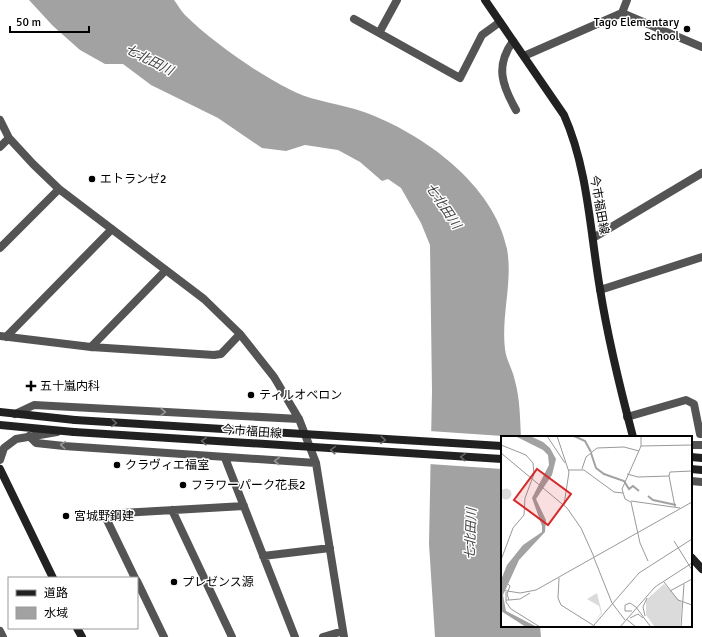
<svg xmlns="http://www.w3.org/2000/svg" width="702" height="637" viewBox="0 0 702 637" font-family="Signika,'Noto Sans JP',sans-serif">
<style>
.water{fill:#a2a2a2}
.pier{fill:#fff}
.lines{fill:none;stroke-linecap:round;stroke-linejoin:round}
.street{stroke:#545454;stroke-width:8}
.secondary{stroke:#212121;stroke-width:8}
.secondary-bridge{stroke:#212121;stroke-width:8}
.oneway{stroke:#989898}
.oneway2{stroke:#646464}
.poi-dot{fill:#000;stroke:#fff;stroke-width:1.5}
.labels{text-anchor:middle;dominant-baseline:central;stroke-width:3;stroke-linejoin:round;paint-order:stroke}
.poi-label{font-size:12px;fill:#000;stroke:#fff;text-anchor:start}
.street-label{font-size:12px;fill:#000;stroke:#fff}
.water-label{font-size:13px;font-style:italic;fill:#434343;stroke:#fff}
.inset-river{fill:none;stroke:#a2a2a2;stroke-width:2}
.inset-road{fill:none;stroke:#999;stroke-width:1}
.view{fill:#d62828;fill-opacity:0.15;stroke:#d62828;stroke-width:2}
.inset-edge{fill:none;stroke:#000;stroke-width:2}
</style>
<rect width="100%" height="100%" fill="#fff"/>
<!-- water -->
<path class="water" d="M 29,0 L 174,0 C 178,5 181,11 185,15 C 211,41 262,77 295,92 C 316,102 342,104 364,112 C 422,133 494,184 507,249 C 513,281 501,316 505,349 C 506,360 513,370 515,381 C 520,399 520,418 521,437 L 502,437 L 502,626 L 540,626 L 541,637 L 435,637 L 429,544 L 432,391 L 430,245 L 421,223 L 401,188 L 388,179 L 382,181 L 360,162 L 338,150 L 305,145 L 286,151 L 262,148 L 218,118 L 151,85 L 123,64 L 105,64 L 80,50 L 53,26 Z"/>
<!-- pier -->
<path class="pier" d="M 429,431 L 516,437 L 502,437 L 502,469 L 429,464 Z"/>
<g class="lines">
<!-- street -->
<path class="street" d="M 622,13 L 627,0
M 354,19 L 460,78 L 482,35 L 500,22
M 379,33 L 397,0
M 513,41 C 495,66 502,85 516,110
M 524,56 L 622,13 L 702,47
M 0,120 L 9,138 L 33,164 L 59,189 L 204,299 L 240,334 L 274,377 L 299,419 L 316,463 L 344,637
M 0,147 L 9,138
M 593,238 L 702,173
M 0,248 L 59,189
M 600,290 L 702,257
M 0,336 L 91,347 L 214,355 L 221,354 L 240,334
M 6,337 L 112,229
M 91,347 L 166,270
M 15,414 L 34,405 L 299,419
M 627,417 L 686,400 L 694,404 L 700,434 L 702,434
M 29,436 L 36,443 L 64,446 L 316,463
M 691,445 L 702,445
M 225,458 L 295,637
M 0,460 L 4,448 L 16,439 L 57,432
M 691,481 L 702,482
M 172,510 L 232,637
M 263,556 L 330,548
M 135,578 L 104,514 L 244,506
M 137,581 L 164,637
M 0,631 L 3,637
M 323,637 L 343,631"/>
<!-- secondary -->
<path class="secondary" d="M 485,0 L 564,115 C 588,169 590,231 600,289 C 608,339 620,388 633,437
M 0,412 L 75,420
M 0,425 L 74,432
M 691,457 L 702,458
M 0,469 L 53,578
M 691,469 L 702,470
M 691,557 L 702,569
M 77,628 L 82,637"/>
<!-- secondary-bridge -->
<path class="secondary-bridge" d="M 75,420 L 502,446
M 74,432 L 502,459"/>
</g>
<!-- one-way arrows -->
<defs><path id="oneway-chevron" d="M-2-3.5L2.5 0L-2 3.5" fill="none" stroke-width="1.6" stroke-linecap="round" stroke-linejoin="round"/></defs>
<g class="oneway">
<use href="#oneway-chevron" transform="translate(163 412) rotate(3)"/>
<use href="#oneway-chevron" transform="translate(63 445) rotate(-175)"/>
<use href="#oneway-chevron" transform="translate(277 461) rotate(-177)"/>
</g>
<g class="oneway2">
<use href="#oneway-chevron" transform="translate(114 423) rotate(4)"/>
<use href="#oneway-chevron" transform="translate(383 440) rotate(3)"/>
<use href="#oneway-chevron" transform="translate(204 441) rotate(-176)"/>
<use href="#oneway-chevron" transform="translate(333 450) rotate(-176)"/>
<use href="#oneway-chevron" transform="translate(463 457) rotate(-177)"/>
</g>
<!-- markers -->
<g class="poi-dot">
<circle cx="687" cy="29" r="4"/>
<circle cx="92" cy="179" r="4"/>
<path d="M29 380h4v4h4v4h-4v4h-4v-4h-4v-4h4z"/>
<circle cx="251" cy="395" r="4"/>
<circle cx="117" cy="465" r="4"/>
<circle cx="183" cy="485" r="4"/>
<circle cx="66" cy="516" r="4"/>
<circle cx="174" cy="582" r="4"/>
</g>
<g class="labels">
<!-- poi labels -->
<g class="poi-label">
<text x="679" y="22" text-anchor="end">Tago Elementary<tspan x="679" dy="14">School</tspan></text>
<text x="100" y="179">エトランゼ2</text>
<text x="40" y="386">五十嵐内科</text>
<text x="259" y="395">ティルオベロン</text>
<text x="125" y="465">クラヴィエ福室</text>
<text x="191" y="485">フラワーパーク花長2</text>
<text x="74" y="516">宮城野鋼建</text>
<text x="182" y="582">プレゼンス源</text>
</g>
<!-- street labels -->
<g class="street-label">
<text transform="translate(599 205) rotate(80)">今市福田線</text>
<text transform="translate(252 432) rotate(4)">今市福田線</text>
</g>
<!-- water labels -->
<g class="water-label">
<text transform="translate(149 60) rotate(27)">七北田川</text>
<text transform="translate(443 206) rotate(56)">七北田川</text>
<text transform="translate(471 534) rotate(-88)">七北田川</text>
</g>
</g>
<!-- overview -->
<g transform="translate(501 436)">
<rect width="191" height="191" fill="#fff"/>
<path d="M-0.5 58a5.5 5.5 0 1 1 11 0a5.5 5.5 0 1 1-11 0ZM 163,148 L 181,167 L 179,191 L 154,191 L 145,179 L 145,164 ZM 96,157 L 101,177 L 92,188 L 100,177 L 98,170 L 86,163 Z" fill="#dbdbdb"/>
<path d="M 14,0 L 29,0 L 42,6 L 49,12 L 55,23 L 51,39 L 35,63 L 45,84 L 44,96 L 18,124 L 2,159 L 5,175 L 36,191 L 25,191 L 0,175 L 0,144 L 6,129 L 22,109 L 41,96 L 41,90 L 31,62 L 48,29 L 47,19 L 42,14 Z" fill="#a2a2a2"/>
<path class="inset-river" d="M 73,0 L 84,5 L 90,16M 90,17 L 95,32 L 103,38 L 123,45 L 128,53 L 132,50 L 138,55M 147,60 L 152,64 L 175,69"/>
<path class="inset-road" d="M 46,0 L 64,27M 56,0 L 68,36 L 63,69M 140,0 L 140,10 L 121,53 L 124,63 L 130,66 L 139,107 L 147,125M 0,9 L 25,19 L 32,27 L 33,38 L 24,62 L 23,79 L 12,92 L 0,124M 140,10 L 191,9M 0,17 L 66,72 L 80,92 L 93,121M 81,33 L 85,21 L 96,12 L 123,11 L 138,15M 68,34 L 83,34 L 113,56 L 122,57M 126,38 L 137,41 L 168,40 L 174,71M 168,40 L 169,36 L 191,35M 130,65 L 179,72M 173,105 L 191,134M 93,122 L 111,167 L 124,184M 58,142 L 57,162 L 60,169 L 95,191M 163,146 L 177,164 L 191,169M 0,154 L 19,157 L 35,154 L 191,66M 169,155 L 191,143M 5,156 L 5,166 L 10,173 L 39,191M 5,164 L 8,164 L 6,158 L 9,150 L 7,148M 8,164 L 19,163 L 29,157M 131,175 L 124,175 L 124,169 L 129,167 L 135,171 L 149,190M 144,180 L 142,171 L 146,162M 129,182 L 137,178 L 142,182M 125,183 L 135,191M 93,189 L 138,137 L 191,103M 119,191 L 154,151 L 191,127M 180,191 L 183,148"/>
<path class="view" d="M 36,33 L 70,58 L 47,89 L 13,64 Z"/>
<rect width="191" height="191" class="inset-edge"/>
</g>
<!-- legend -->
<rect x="8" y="577" width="130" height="52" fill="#ffffff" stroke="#999999"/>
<rect x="16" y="590" width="20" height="6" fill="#212121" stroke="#999999"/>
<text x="44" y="597" font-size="12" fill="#000000">道路</text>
<rect x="16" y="607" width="20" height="12" fill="#a2a2a2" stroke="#999999"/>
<text x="44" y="617" font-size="12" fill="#000000">水域</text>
<!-- scale -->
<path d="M10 26v6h79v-6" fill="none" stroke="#000000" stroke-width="2"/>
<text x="16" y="26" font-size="12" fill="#000000" stroke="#ffffff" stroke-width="3" paint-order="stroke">50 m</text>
</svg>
